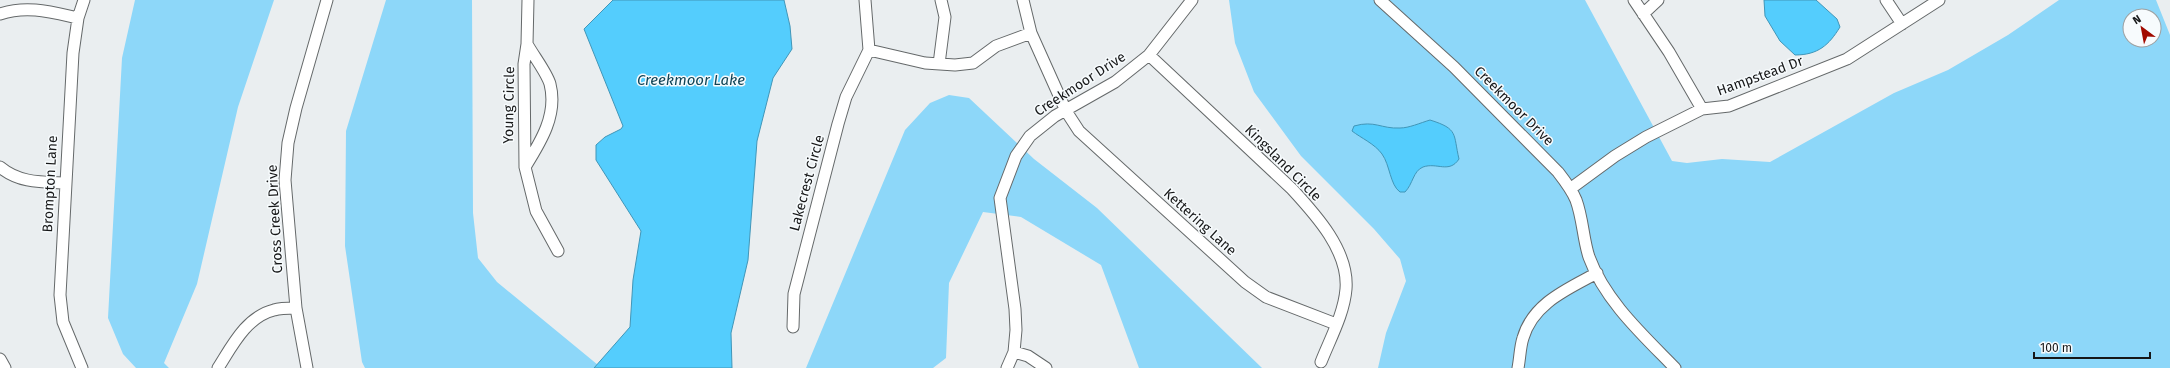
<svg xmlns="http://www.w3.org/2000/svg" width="2170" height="368" viewBox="0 0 2170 368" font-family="'Fira Sans',sans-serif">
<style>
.green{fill:#8dd7f9;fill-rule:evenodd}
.water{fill:#54cdfd;stroke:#4196b8}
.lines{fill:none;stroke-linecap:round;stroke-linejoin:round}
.minor-casing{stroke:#65696a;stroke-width:13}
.minor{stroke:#fff;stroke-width:11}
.labels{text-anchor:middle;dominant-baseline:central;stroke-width:3;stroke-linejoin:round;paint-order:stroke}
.street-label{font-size:14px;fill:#161718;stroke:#f7fbfd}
.water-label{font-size:15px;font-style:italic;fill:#0f4457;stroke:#f7fbfd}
</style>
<rect width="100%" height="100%" fill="#eaeef0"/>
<!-- green -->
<path class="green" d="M 135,0 L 274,0 L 238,107 L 197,284 L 164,363 L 169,368 L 136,368 L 123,354 L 108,318 L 122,58 Z
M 386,0 L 472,0 L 473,213 L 478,258 L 497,282 L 598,365 L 594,368 L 365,368 L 362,362 L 345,246 L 346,131 Z
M 1229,0 L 1585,0 L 1672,161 L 1687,163 L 1722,159 L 1770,162 L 1894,93 L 1948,70 L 2008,35 L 2059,0 L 2156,0 L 2170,35 L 2170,368 L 1378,368 L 1386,333 L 1406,281 L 1400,259 L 1374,229 L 1301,156 L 1254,92 L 1235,43 ZM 2130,16 L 2154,16 L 2154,40 L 2130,40 Z
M 949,95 L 969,98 L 1034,159 L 1097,208 L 1262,368 L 1139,368 L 1101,265 L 1021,217 L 983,212 L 949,283 L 946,358 L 933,368 L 806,368 L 905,130 L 930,103 Z"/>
<!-- water -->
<path class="water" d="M 613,0 L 784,0 L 790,26 L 792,49 L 773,78 L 757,141 L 748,260 L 731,333 L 732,368 L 594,368 L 630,327 L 633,280 L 641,231 L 596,160 L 596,145 L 605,137 L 621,129 L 623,126 L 584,29 Z
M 1764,0 L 1816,0 L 1837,19 L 1840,27 C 1829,45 1818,55 1795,55 L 1780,41 L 1765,16 Z
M 1430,120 C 1459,129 1453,134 1459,159 C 1449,174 1437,162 1423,167 C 1413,171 1413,184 1405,192 L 1400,192 C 1390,185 1390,165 1382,154 C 1375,144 1361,138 1352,131 L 1354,126 C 1375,120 1381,129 1400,128 C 1409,128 1420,123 1430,120 Z"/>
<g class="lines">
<defs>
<path id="minor" d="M 528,0 L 527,44 L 524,64 L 525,167 L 536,211 L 558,251
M 1023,0 L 1031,33 L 1066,111 L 1079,131 L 1245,282 L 1266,297 L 1336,324
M 1380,0 L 1454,67 L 1558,172 C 1565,181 1572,190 1576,200 C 1583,219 1583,239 1589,257 C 1605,301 1644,336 1675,368
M 1634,0 L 1669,52 L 1702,109
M 1886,0 L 1902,24
M 0,14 C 27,5 51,12 78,18
M 1643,14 L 1658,0
M 869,50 L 925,63 L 955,65 L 973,63 L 996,46 L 1031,33
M 1149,55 L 1292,189 C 1316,215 1349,251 1346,289 C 1344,314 1330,339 1321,362
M 939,64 L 945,17 L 941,0
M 0,167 C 19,183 41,182 65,183
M 525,167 C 540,143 558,115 550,84 C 547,73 533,55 527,44
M 1570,189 L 1615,156 L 1646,137 L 1702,109 L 1729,106 L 1847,59 L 1939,0
M 793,327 L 794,294 L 838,124 L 846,97 L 869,50 L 865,0
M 1014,352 L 1028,356 L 1046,368
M 0,359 L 5,368
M 82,368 L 63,322 L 60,295 L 73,53 L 78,18 L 84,0
M 218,368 C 232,346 246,317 274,310 C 280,308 289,308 296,308
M 307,368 L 296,308 L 285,180 L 288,143 L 296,108 L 327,0
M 1007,368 L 1014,352 L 1016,330 L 1015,309 L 1000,198 L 1016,156 L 1030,136 L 1055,116 L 1115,82 L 1149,55 L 1192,0
M 1518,368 C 1520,358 1520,347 1523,338 C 1533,303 1568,289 1597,273"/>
</defs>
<!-- minor casing -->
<use href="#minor" class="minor-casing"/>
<!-- minor -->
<use href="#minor" class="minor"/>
</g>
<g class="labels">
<!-- street labels -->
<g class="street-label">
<text transform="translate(1760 76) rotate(-20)">Hampstead Dr</text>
<text transform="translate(1080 84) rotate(-33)">Creekmoor Drive</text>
<text transform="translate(509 105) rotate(-89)">Young Circle</text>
<text transform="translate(1514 106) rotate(45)">Creekmoor Drive</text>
<text transform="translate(1283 163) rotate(45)">Kingsland Circle</text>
<text transform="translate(807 183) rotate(-75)">Lakecrest Circle</text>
<text transform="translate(50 184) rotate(-87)">Brompton Lane</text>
<text transform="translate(275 219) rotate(-93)">Cross Creek Drive</text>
<text transform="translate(1200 222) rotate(42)">Kettering Lane</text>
</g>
<!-- water labels -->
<g class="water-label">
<text x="691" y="80">Creekmoor Lake</text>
</g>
</g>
<!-- north arrow -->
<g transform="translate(2142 28) rotate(328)"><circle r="19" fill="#f7fbfd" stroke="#9da0a1"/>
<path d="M0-3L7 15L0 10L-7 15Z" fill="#a20b00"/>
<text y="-6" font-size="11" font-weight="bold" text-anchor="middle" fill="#161718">N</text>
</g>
<!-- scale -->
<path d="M2034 352v6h116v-6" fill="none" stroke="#161718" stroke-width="2"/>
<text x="2040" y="352" font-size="12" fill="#161718" stroke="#f7fbfd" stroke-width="3" paint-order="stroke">100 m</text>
</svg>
